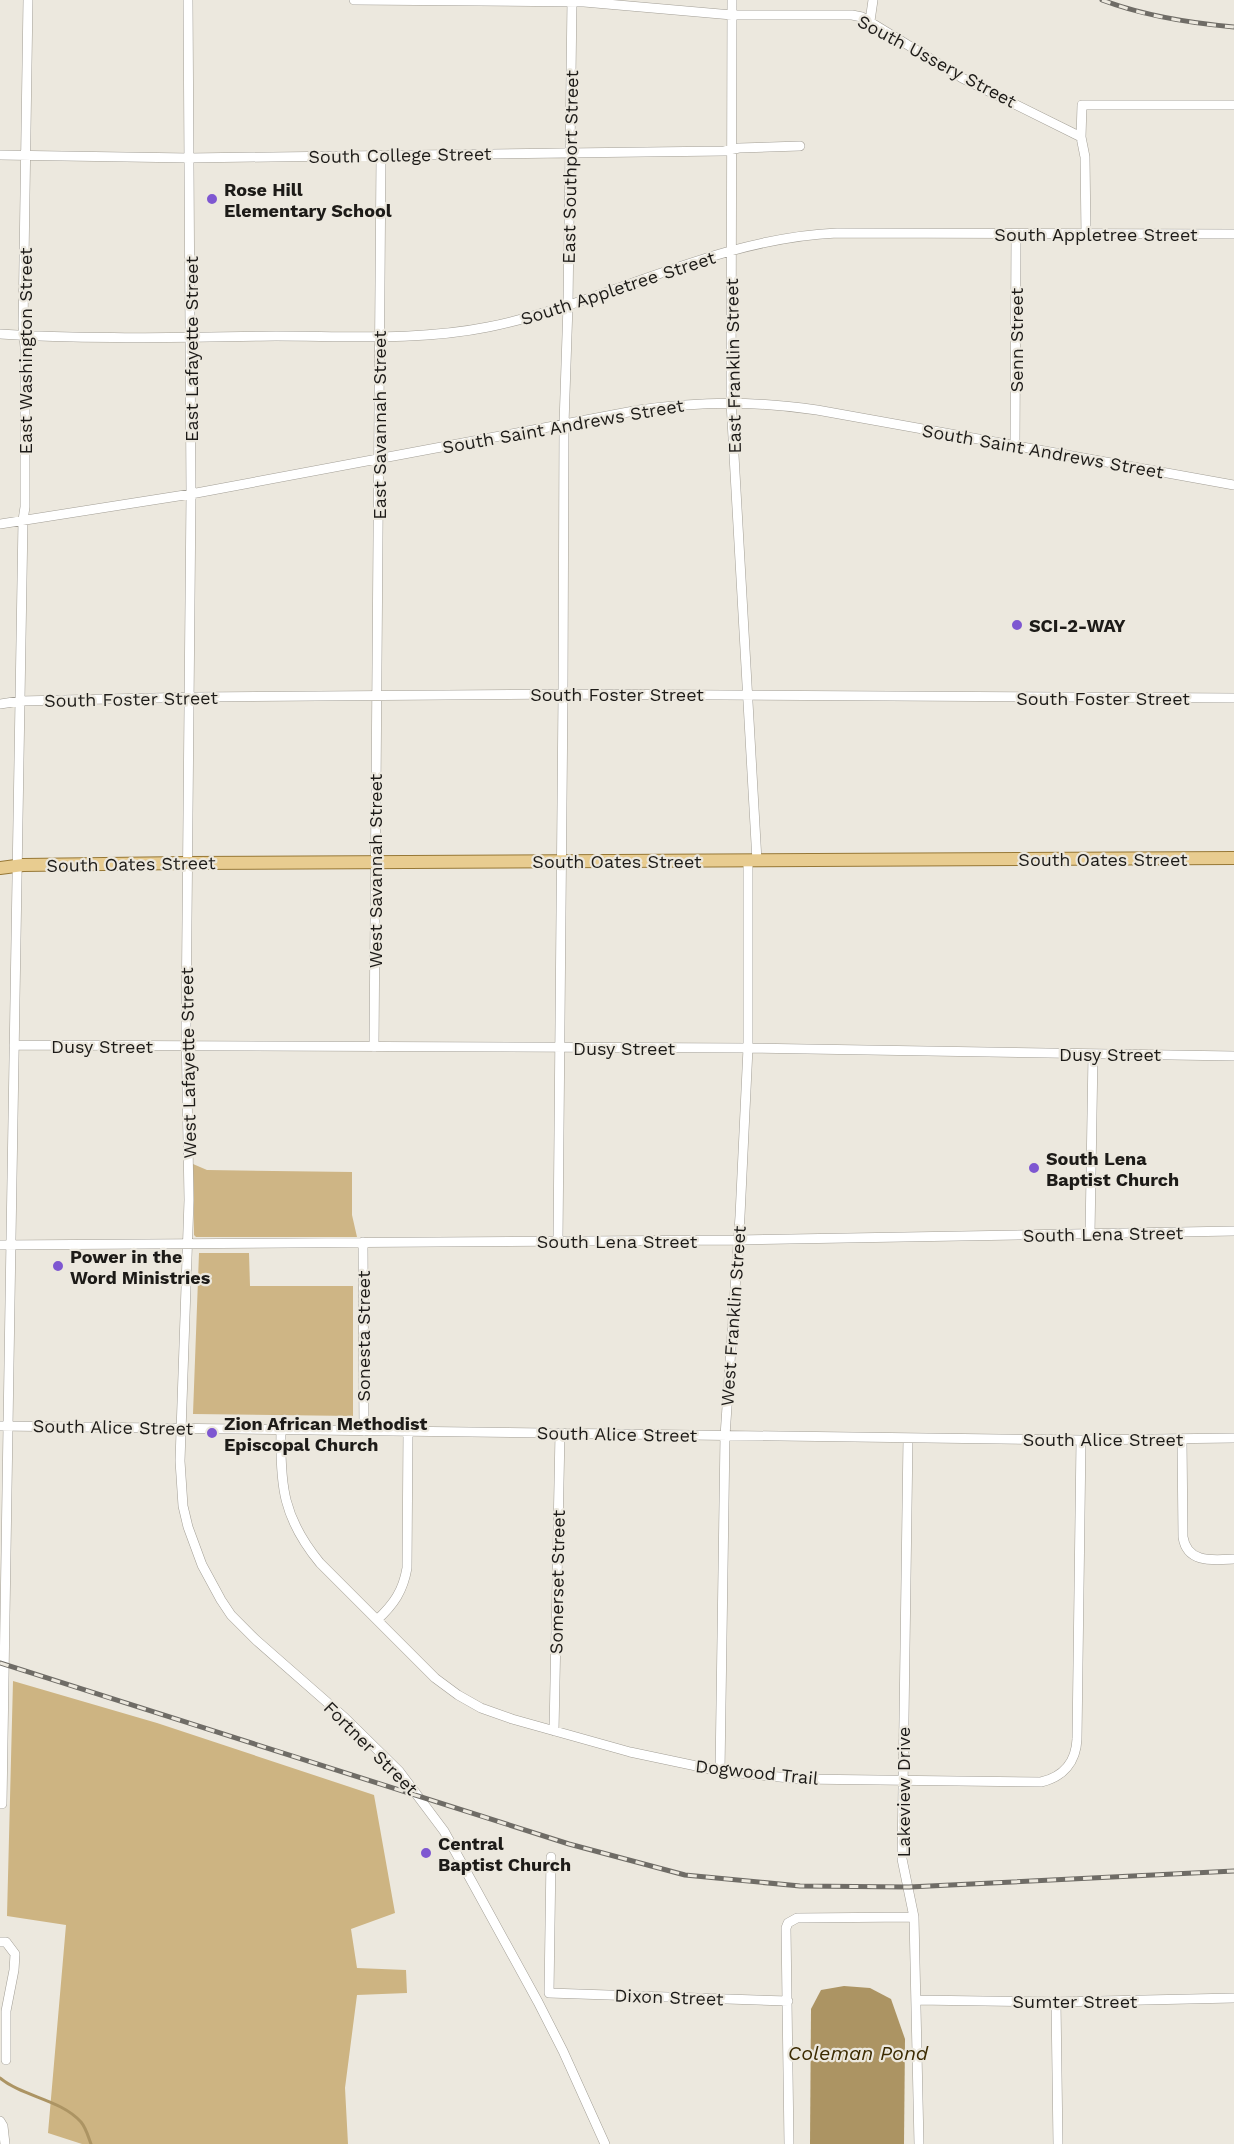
<svg xmlns="http://www.w3.org/2000/svg" width="1234" height="2144" viewBox="0 0 1234 2144" font-family="'Work Sans',sans-serif">
<style>
.green{fill:#ceb585}
.forest{fill:#cdb482}
.water{fill:#ac9463}
.lines{fill:none;stroke-linecap:round;stroke-linejoin:round}
.stream{stroke:#ac9463;stroke-width:3}
.minor-casing{stroke:#a29e95;stroke-width:10}
.major-casing{stroke:#977836;stroke-width:14}
.minor{stroke:#fff;stroke-width:9}
.major{stroke:#e8cc90;stroke-width:12}
.rail-casing{stroke:#6f6c66;stroke-width:5}
.rail{stroke:#ece8de;stroke-width:3;stroke-dasharray:9;stroke-linecap:butt}
.poi-dot{fill:#7e57d1;stroke:#ece8de;stroke-width:2}
.labels{text-anchor:middle;dominant-baseline:central;stroke-width:4.5;stroke-linejoin:round;paint-order:stroke}
.street-label{font-size:18px;fill:#1d1b18;stroke:#ece8de}
.poi-label{font-size:18px;font-weight:bold;fill:#1d1b18;stroke:#ece8de;text-anchor:start}
.water-label{font-size:20px;font-style:italic;fill:#3b2a00;stroke:#ece8de}
</style>
<rect width="100%" height="100%" fill="#ece8de"/>
<!-- green -->
<path class="green" d="M 193,1164 L 207,1170 L 352,1172 L 352,1215 L 357,1237 L 196,1237 L 194,1235 Z
M 199,1253 L 249,1253 L 250,1286 L 353,1286 L 353,1416 L 193,1414 Z"/>
<!-- forest -->
<path class="forest" d="M 13,1681 L 157,1723 L 374,1795 L 395,1913 L 351,1929 L 357,1968 L 406,1970 L 407,1993 L 357,1995 L 345,2088 L 348,2144 L 82,2144 L 48,2133 L 66,1925 L 7,1916 Z"/>
<!-- water -->
<path class="water" d="M 844,1986 L 870,1988 L 891,1999 L 905,2039 L 904,2144 L 810,2144 L 811,2009 L 821,1990 Z"/>
<g class="lines">
<!-- stream -->
<path class="stream" d="M 0,2078 C 23,2097 60,2099 81,2122 C 86,2128 88,2136 91,2144"/>
<defs>
<path id="minor" d="M 188,0 L 191,494 L 186,1028 L 189,1200 L 180,1461 L 183,1506 L 188,1527 L 202,1565 L 221,1600 L 231,1615 L 256,1640 L 345,1718 L 399,1771 L 444,1831 L 538,2002 L 563,2051 L 605,2144
M 354,0 L 584,2 L 732,15 L 852,15 L 862,17 L 962,78 L 1081,137
M 732,0 L 731,402 L 757,861
M 870,21 L 873,0
M 0,155 L 189,158 L 724,151 L 739,148 L 800,146
M 1086,235 L 1085,157 L 1081,137 L 1082,105 L 1234,105
M 0,334 C 92,340 184,337 276,336 C 346,336 419,341 488,327 C 606,303 716,238 837,233 L 1234,234
M 1015,446 L 1016,234
M 0,524 L 191,494 L 639,410 C 703,401 753,401 817,410 L 1234,485
M 0,704 L 20,701 L 197,697 L 563,694 L 1234,698
M 14,1045 L 748,1048 L 1234,1056
M 374,1047 L 381,156
M 1090,1234 L 1093,1054
M 558,1241 L 563,694 L 564,424 L 568,305 L 572,0
M 363,1242 L 364,1431
M 0,1245 L 738,1240 L 1234,1231
M 0,1426 L 1081,1440 L 1234,1438
M 281,1430 C 280,1486 283,1518 320,1563 L 435,1678 L 458,1695 L 481,1708 L 512,1719 L 630,1752 L 720,1771 L 799,1779 L 1041,1782 C 1063,1777 1076,1762 1077,1739 L 1081,1440
M 908,1438 L 902,1859 L 914,1917 L 919,2144
M 1182,1440 L 1183,1537 C 1187,1564 1214,1560 1234,1559
M 377,1620 C 394,1604 403,1591 407,1568 L 408,1431
M 554,1731 L 560,1433
M 720,1771 L 725,1436 L 740,1216 L 748,1048 L 748,860
M 0,1804 L 2,1804 C 10,1376 14,948 23,520 L 25,507 L 25,347 L 23,326 L 28,0
M 0,1942 L 6,1942 L 15,1954 L 14,1970 L 6,2011 L 6,2060
M 549,1993 L 788,2001
M 549,1993 L 551,1857
M 916,2000 L 1056,2002 L 1234,1998
M 1056,2002 L 1058,2144
M 0,2121 L 3,2126 L 5,2144
M 789,2144 L 786,1928 L 788,1923 L 797,1918 L 914,1917"/>
<path id="major" d="M 0,868 L 23,865 L 186,863 L 1234,858"/>
</defs>
<!-- minor casing -->
<use href="#minor" class="minor-casing"/>
<!-- major casing -->
<use href="#major" class="major-casing"/>
<!-- minor -->
<use href="#minor" class="minor"/>
<!-- major -->
<use href="#major" class="major"/>
<defs>
<path id="rail" d="M 1102,0 C 1144,16 1189,23 1234,27
M 0,1663 L 569,1844 L 685,1875 L 800,1886 L 909,1887 L 1234,1871"/>
</defs>
<!-- rail casing -->
<use href="#rail" class="rail-casing"/>
<!-- rail -->
<use href="#rail" class="rail"/>
</g>
<!-- markers -->
<g class="poi-dot">
<circle cx="212" cy="199" r="6"/>
<circle cx="1017" cy="625" r="6"/>
<circle cx="1034" cy="1168" r="6"/>
<circle cx="58" cy="1266" r="6"/>
<circle cx="212" cy="1433" r="6"/>
<circle cx="426" cy="1853" r="6"/>
</g>
<g class="labels">
<!-- street labels -->
<g class="street-label">
<text transform="translate(937 61) rotate(28)">South Ussery Street</text>
<text transform="translate(400 155) rotate(-1)">South College Street</text>
<text transform="translate(570 167) rotate(-89)">East Southport Street</text>
<text x="1096" y="234">South Appletree Street</text>
<text transform="translate(618 288) rotate(-18)">South Appletree Street</text>
<text transform="translate(1016 340) rotate(-90)">Senn Street</text>
<text transform="translate(191 349) rotate(-90)">East Lafayette Street</text>
<text transform="translate(25 351) rotate(-90)">East Washington Street</text>
<text transform="translate(733 366) rotate(-91)">East Franklin Street</text>
<text transform="translate(379 425) rotate(-90)">East Savannah Street</text>
<text transform="translate(563 426) rotate(-10)">South Saint Andrews Street</text>
<text transform="translate(1043 451) rotate(10)">South Saint Andrews Street</text>
<text x="617" y="694">South Foster Street</text>
<text x="1103" y="698">South Foster Street</text>
<text transform="translate(131 699) rotate(-1)">South Foster Street</text>
<text x="1103" y="859">South Oates Street</text>
<text x="617" y="861">South Oates Street</text>
<text transform="translate(131 864) rotate(-1)">South Oates Street</text>
<text transform="translate(375 871) rotate(-90)">West Savannah Street</text>
<text x="102" y="1046">Dusy Street</text>
<text x="624" y="1048">Dusy Street</text>
<text x="1110" y="1054">Dusy Street</text>
<text transform="translate(188 1063) rotate(-91)">West Lafayette Street</text>
<text transform="translate(1103 1234) rotate(-1)">South Lena Street</text>
<text x="617" y="1241">South Lena Street</text>
<text transform="translate(733 1316) rotate(-86)">West Franklin Street</text>
<text transform="translate(363 1336) rotate(-90)">Sonesta Street</text>
<text transform="translate(113 1427) rotate(1)">South Alice Street</text>
<text transform="translate(617 1434) rotate(1)">South Alice Street</text>
<text x="1103" y="1439">South Alice Street</text>
<text transform="translate(557 1582) rotate(-89)">Somerset Street</text>
<text transform="translate(371 1748) rotate(45)">Fortner Street</text>
<text transform="translate(757 1772) rotate(6)">Dogwood Trail</text>
<text transform="translate(903 1792) rotate(-90)">Lakeview Drive</text>
<text transform="translate(669 1997) rotate(2)">Dixon Street</text>
<text x="1075" y="2001">Sumter Street</text>
</g>
<!-- poi labels -->
<g class="poi-label">
<text x="224" y="189">Rose Hill<tspan x="224" dy="21">Elementary School</tspan></text>
<text x="1029" y="625">SCI-2-WAY</text>
<text x="1046" y="1158">South Lena<tspan x="1046" dy="21">Baptist Church</tspan></text>
<text x="70" y="1256">Power in the<tspan x="70" dy="21">Word Ministries</tspan></text>
<text x="224" y="1423">Zion African Methodist<tspan x="224" dy="21">Episcopal Church</tspan></text>
<text x="438" y="1843">Central<tspan x="438" dy="21">Baptist Church</tspan></text>
</g>
<!-- water labels -->
<g class="water-label">
<text x="858" y="2053">Coleman Pond</text>
</g>
</g>
</svg>
